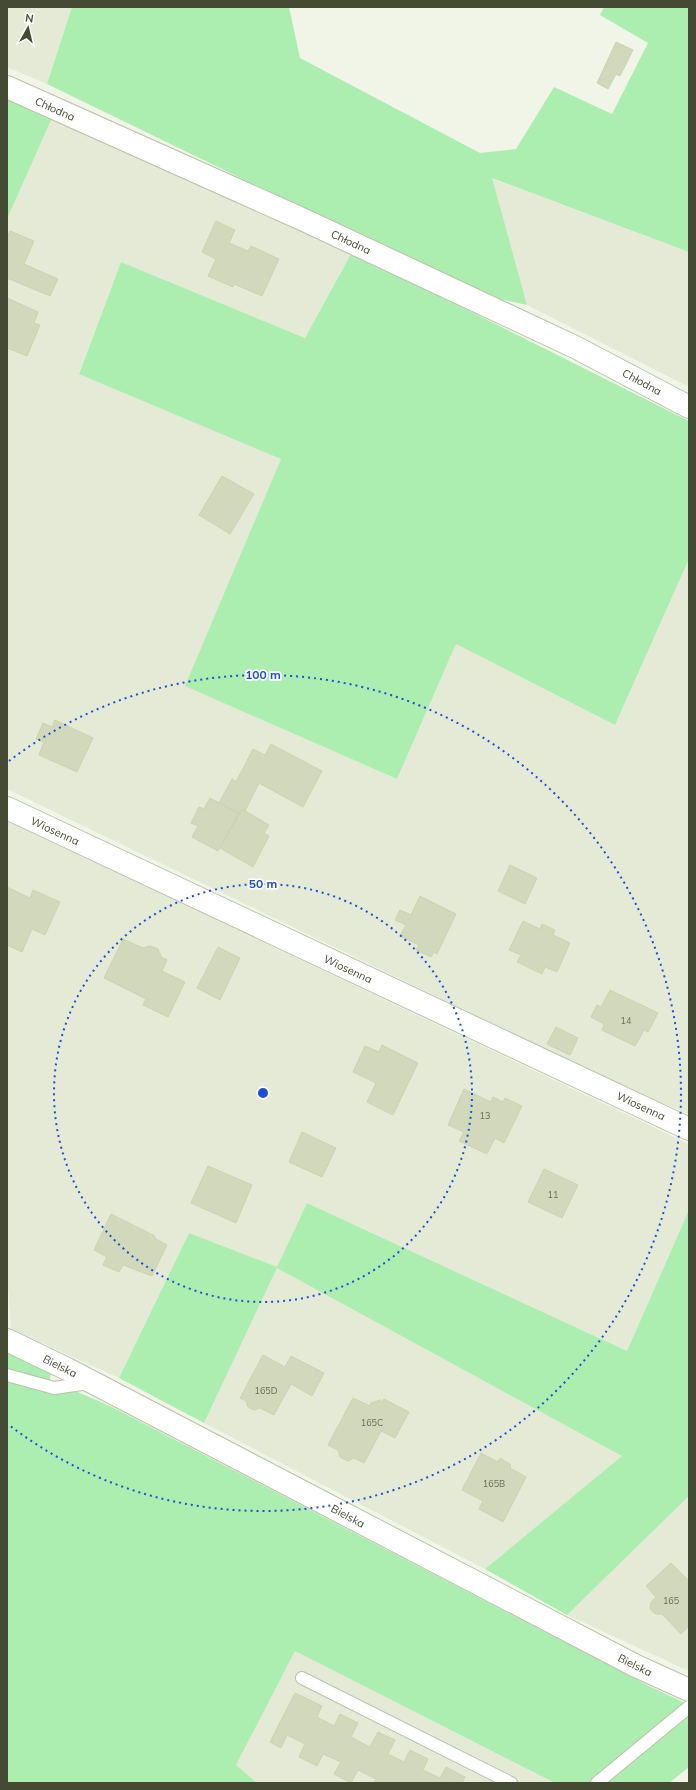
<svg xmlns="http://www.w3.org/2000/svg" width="696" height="1790" viewBox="0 0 696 1790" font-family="Mulish,sans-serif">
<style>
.residential{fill:#e4ead5}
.green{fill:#aceeb0}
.building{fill:#d2d8bb;stroke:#cbd4ae}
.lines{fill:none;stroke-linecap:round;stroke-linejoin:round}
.service-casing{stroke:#bbc2a9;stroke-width:14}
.minor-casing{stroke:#bbc2a9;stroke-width:24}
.service{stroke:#fff;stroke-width:12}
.minor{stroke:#fff;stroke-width:22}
.ring{fill:none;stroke:#1d4ed8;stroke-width:2;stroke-dasharray:2 4}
.labels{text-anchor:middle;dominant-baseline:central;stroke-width:3.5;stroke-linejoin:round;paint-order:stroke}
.number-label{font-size:9px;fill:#686e56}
.street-label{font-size:11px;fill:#454a35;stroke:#fff}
.centre{fill:#1d4ed8;stroke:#fff;stroke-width:2}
.ring-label{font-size:12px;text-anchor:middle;font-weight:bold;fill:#1d4ed8;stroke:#fff;stroke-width:3.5;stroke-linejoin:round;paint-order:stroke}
</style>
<rect width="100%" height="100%" fill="#f1f5e7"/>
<!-- residential -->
<path class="residential" d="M 7,7 L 72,7 L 47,84 L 7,67 Z
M 52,118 L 352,252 L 305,338 L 121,262 L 79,373 L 281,459 L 186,686 L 397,779 L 456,644 L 615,725 L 689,559 L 689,1114 L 628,1089 L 7,789 L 7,219 Z
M 491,178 L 689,252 L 689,387 L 527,305 Z
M 7,821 L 689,1144 L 689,1210 L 627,1351 L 307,1203 L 277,1267 L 623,1456 L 485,1569 L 204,1423 L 277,1268 L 189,1233 L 119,1378 L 11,1329 L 7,1271 Z
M 689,1496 L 689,1671 L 567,1615 Z
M 295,1651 L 555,1783 L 257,1783 L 235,1765 Z"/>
<!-- green -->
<path class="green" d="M 72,7 L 289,7 L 300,58 L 480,153 L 516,149 L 554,87 L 612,114 L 648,43 L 600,15 L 604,7 L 689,7 L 689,252 L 492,178 L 527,305 L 481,295 L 47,84 Z
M 7,99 L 52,118 L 7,219 Z
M 352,252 L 689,421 L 689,559 L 615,725 L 456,644 L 397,779 L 185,686 L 281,459 L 79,374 L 121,262 L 305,338 Z
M 307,1203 L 627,1351 L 689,1210 L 689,1496 L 567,1615 L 485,1569 L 622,1456 L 277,1268 L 204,1423 L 119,1378 L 189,1233 L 277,1267 Z
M 7,1349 L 51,1371 L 50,1380 L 112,1407 L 647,1685 L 689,1705 L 689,1767 L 669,1783 L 555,1783 L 295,1651 L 236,1765 L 257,1783 L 7,1783 Z"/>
<!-- building -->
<path class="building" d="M 616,42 L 633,50 L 620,76 L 616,74 L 608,89 L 597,83 Z
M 216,221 L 235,230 L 229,243 L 248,251 L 251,246 L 279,259 L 262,296 L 234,284 L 233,287 L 208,276 L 216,259 L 202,252 Z
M 10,231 L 34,241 L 24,264 L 58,279 L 50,296 L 7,278 L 7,238 Z
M 7,298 L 38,312 L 34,323 L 40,325 L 27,356 L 7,348 Z
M 222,476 L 254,494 L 230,534 L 199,515 Z
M 55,720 L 93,738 L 77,772 L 39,755 L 44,742 L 36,739 L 43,723 L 52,727 Z
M 271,744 L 322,771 L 303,807 L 259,783 L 245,811 L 242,809 L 239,813 L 219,803 L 232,779 L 236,782 L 253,749 L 265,755 Z
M 210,798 L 239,813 L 218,851 L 192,837 L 198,826 L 191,823 L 199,807 L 204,809 Z
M 242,809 L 269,825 L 264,833 L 269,836 L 253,867 L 220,848 Z
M 510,865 L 537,878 L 525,904 L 498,891 Z
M 7,887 L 30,898 L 33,890 L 60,902 L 45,935 L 32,929 L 22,952 L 7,945 Z
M 420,896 L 456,914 L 437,954 L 434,952 L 431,957 L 416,950 L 419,945 L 400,936 L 406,925 L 395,920 L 400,910 L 411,915 Z
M 523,921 L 540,929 L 542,924 L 555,930 L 553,935 L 570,943 L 557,972 L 545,967 L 542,974 L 517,962 L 521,955 L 509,950 Z
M 123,939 L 143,948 L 150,946 L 158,949 L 161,957 L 167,960 L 162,971 L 185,982 L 168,1017 L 143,1005 L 146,999 L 104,978 Z
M 218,947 L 240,958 L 220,1000 L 197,988 Z
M 610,990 L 658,1013 L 648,1032 L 644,1030 L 635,1046 L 602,1030 L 604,1024 L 591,1017 L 597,1005 L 601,1007 Z
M 556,1027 L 578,1038 L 570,1055 L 547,1044 Z
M 382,1045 L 418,1063 L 393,1115 L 367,1102 L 376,1083 L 353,1072 L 365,1046 L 379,1052 Z
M 464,1089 L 491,1102 L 493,1097 L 503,1102 L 505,1098 L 522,1106 L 504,1143 L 495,1138 L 487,1154 L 459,1141 L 464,1132 L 448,1125 Z
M 302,1132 L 336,1148 L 322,1177 L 289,1162 Z
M 208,1166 L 252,1185 L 236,1223 L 191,1203 Z
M 544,1169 L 578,1185 L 562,1218 L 528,1202 Z
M 111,1214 L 155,1236 L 154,1238 L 167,1245 L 152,1276 L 123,1265 L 119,1272 L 103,1265 L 107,1257 L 94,1250 Z
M 263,1355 L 285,1367 L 291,1356 L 324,1373 L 312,1396 L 291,1384 L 274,1415 L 260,1408 L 254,1410 L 248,1407 L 246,1401 L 240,1398 Z
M 353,1398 L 370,1406 L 371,1403 L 380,1400 L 383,1402 L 384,1399 L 409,1412 L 395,1438 L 381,1431 L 364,1463 L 354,1458 L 348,1461 L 340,1457 L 338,1450 L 328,1445 Z
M 481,1453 L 498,1462 L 500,1458 L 511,1465 L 510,1468 L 526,1477 L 503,1522 L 479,1509 L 483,1501 L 462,1490 Z
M 671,1563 L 689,1581 L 689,1626 L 681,1634 L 662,1614 L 655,1614 L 650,1609 L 651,1602 L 656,1597 L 646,1586 Z
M 295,1693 L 322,1706 L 317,1717 L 334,1726 L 340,1714 L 358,1723 L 351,1737 L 370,1747 L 378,1732 L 395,1740 L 388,1754 L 404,1762 L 410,1750 L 428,1759 L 423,1770 L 440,1778 L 446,1767 L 465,1777 L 462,1783 L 374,1783 L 376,1779 L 358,1770 L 351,1783 L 334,1774 L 341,1762 L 323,1754 L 317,1766 L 299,1757 L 305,1744 L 287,1735 L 281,1748 L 270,1742 Z"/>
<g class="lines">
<defs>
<path id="service" d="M 7,1375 L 54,1388 L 89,1383
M 302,1678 L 511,1783
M 597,1783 L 689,1707"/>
<path id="minor" d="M 7,87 L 304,220 L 575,347 L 689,407
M 7,808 L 689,1129
M 7,1340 L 67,1369 L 636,1666 L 689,1690"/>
</defs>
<!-- service casing -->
<use href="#service" class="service-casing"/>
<!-- minor casing -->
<use href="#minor" class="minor-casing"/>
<!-- service -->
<use href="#service" class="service"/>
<!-- minor -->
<use href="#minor" class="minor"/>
</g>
<!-- distance rings -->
<g class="ring">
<circle cx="263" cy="1093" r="209"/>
<path d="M9 761A418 418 0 1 1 9 1425"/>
</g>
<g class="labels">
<!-- number labels -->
<g class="number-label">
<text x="626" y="1020">14</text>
<text x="485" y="1115">13</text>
<text x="553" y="1194">11</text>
<text x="266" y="1390">165D</text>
<text x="372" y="1422">165C</text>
<text x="494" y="1483">165B</text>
<text x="671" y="1600">165</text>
</g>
<!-- street labels -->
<g class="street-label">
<text transform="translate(55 109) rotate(24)">Chłodna</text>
<text transform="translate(351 242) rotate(25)">Chłodna</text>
<text transform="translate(642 382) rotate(28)">Chłodna</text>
<text transform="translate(55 831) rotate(25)">Wiosenna</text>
<text transform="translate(348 969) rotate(25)">Wiosenna</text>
<text transform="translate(641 1106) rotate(25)">Wiosenna</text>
<text transform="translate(60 1366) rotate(26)">Bielska</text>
<text transform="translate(348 1516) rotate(28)">Bielska</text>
<text transform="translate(635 1665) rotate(26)">Bielska</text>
</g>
</g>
<circle cx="263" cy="1093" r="6" class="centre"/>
<g class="ring-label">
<text x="263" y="679">100 m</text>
<text x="263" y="888">50 m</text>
</g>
<!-- border -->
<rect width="696" height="1790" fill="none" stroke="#454a35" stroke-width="16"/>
<!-- north arrow -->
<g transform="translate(28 28) rotate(8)" stroke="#ffffff" stroke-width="3" paint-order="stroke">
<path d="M0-3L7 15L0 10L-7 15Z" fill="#454a35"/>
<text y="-6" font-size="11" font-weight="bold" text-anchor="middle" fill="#454a35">N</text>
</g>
</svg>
